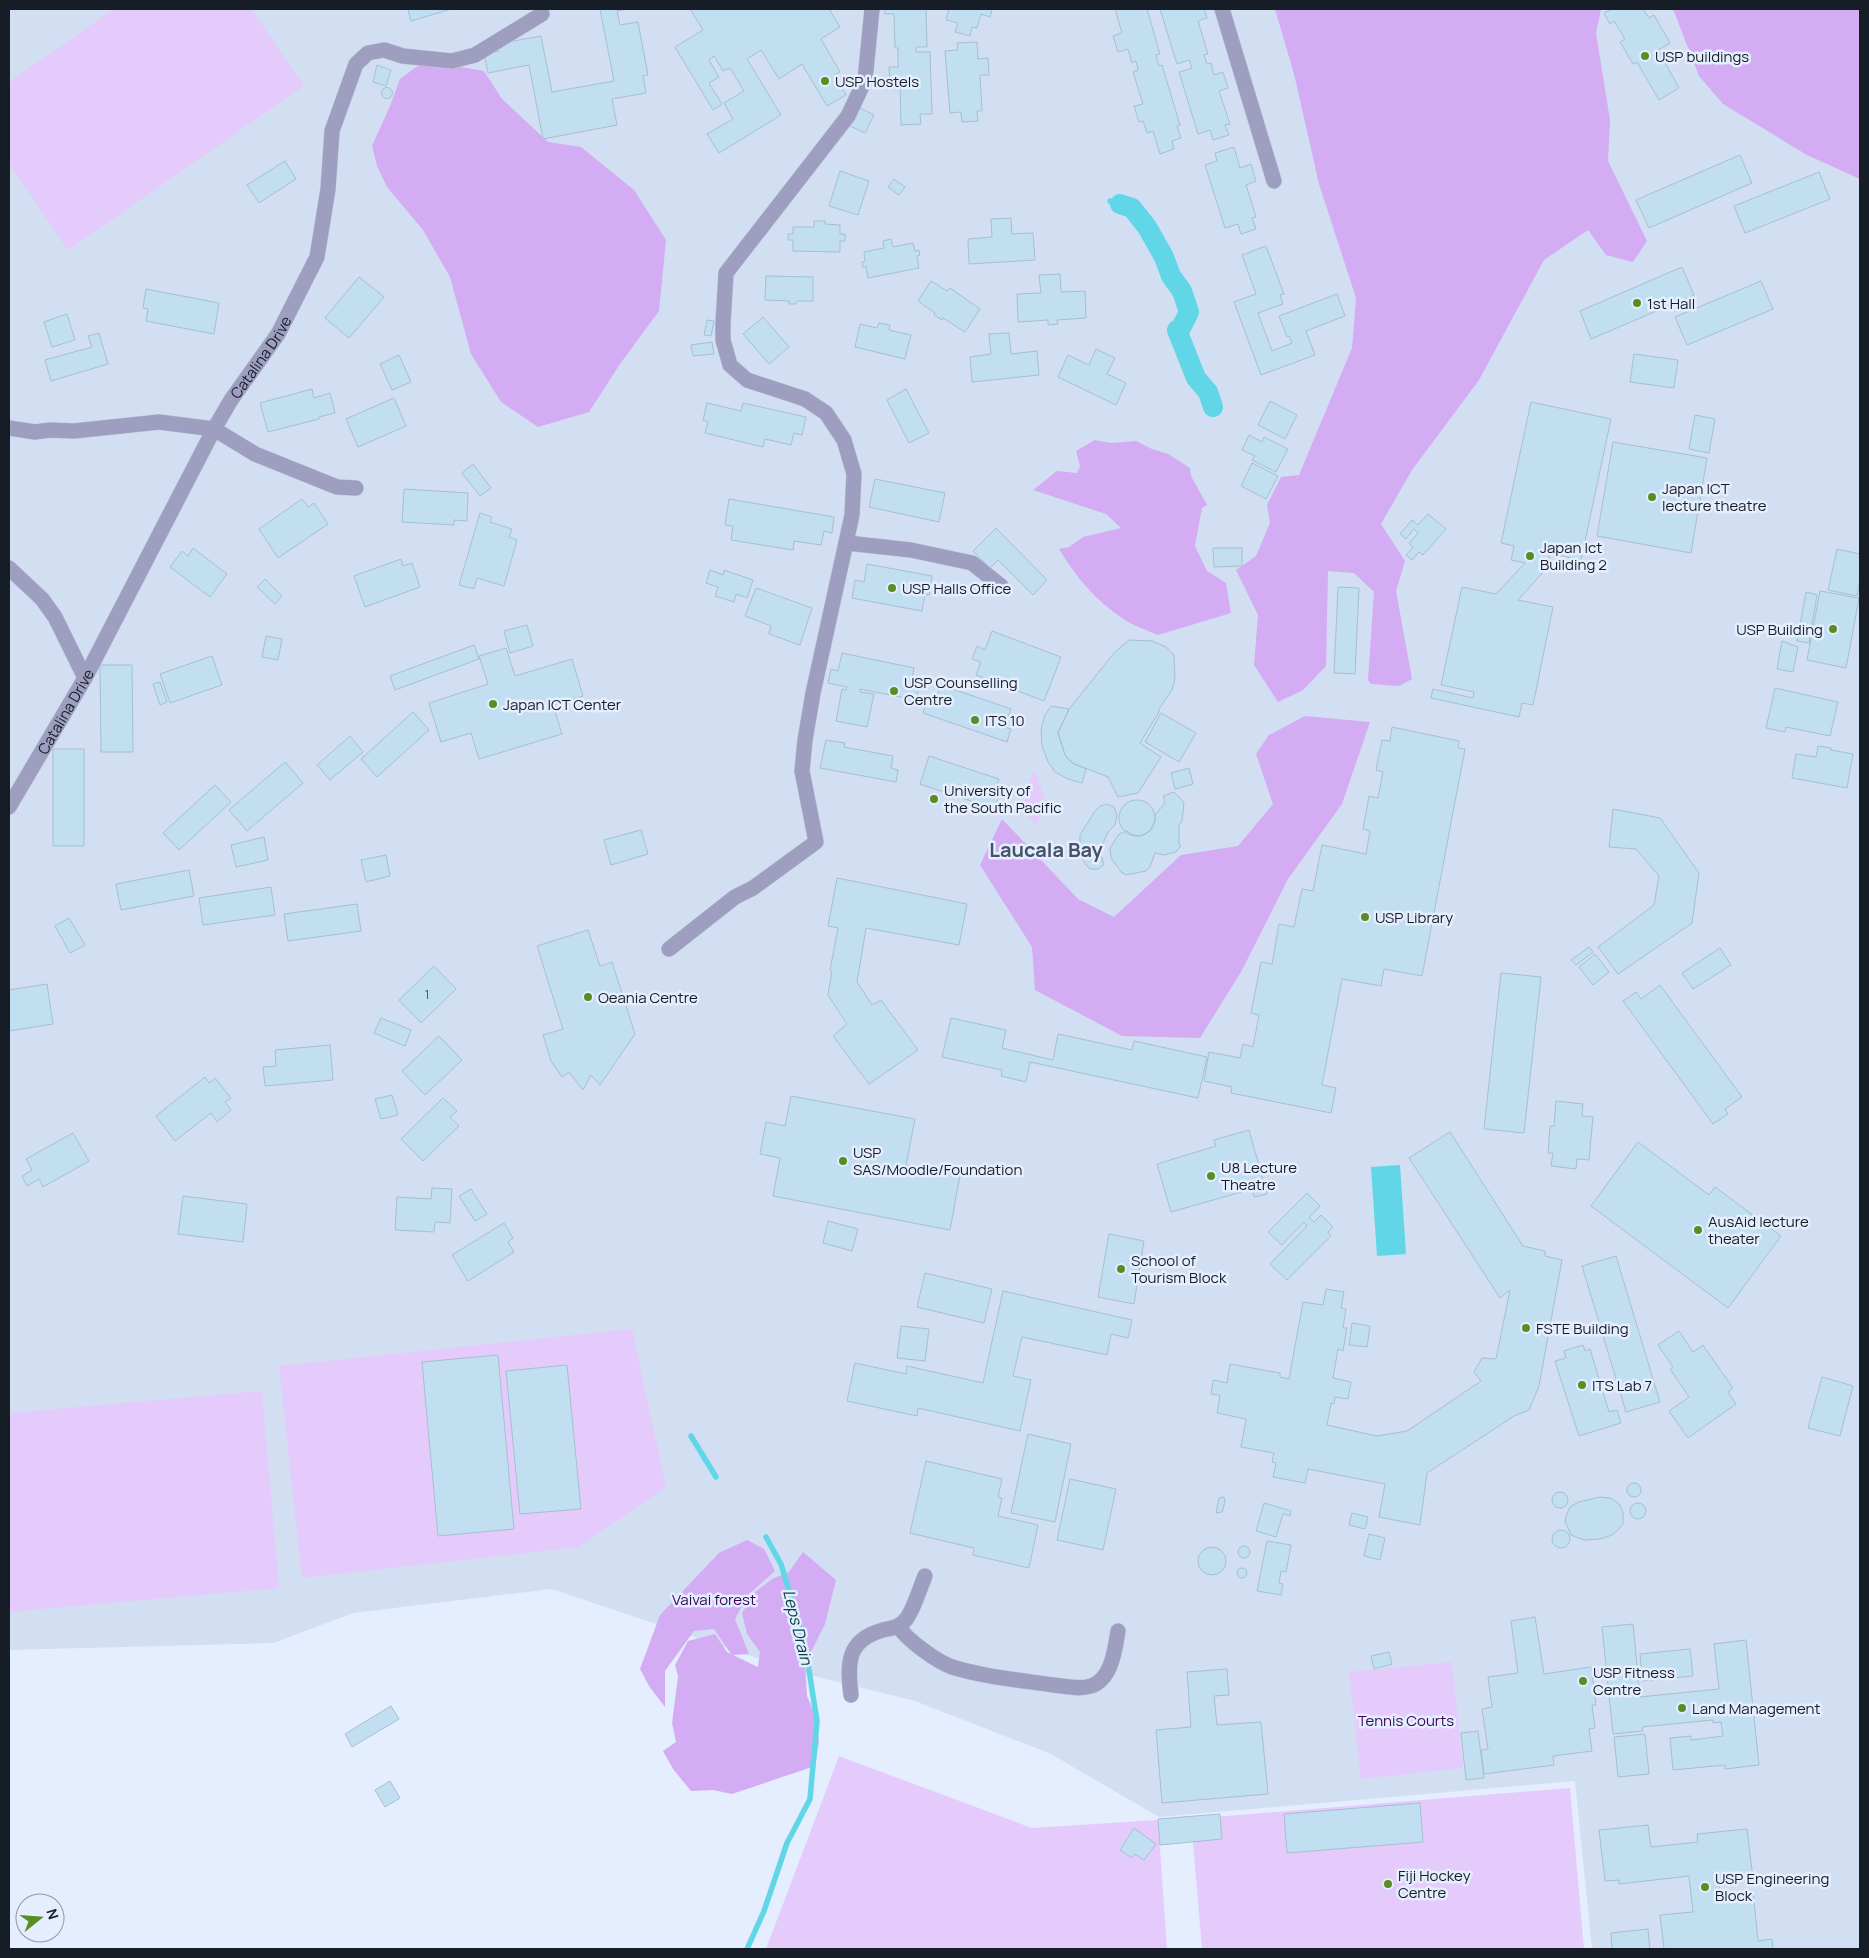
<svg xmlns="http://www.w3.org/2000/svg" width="1869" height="1958" viewBox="0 0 1869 1958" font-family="Manrope,sans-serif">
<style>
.built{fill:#d2def2}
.green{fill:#e5cbfb}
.forest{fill:#d4acf4}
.water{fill:#60d6e7}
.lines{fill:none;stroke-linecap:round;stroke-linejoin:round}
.stream{stroke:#60d6e7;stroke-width:5.5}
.canal{stroke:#60d6e7;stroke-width:20}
.building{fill:#c1dff0;stroke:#a4c0d1}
.minor-casing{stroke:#bfc8d7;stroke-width:16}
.minor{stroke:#9e9ec0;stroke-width:15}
.poi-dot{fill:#588c25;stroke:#e4eefe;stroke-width:2}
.labels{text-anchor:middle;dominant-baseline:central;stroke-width:5;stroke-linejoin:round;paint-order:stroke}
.number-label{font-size:12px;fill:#424e58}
.poi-label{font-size:15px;fill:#171d26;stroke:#e4eefe;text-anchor:start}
.street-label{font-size:15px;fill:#171d26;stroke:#e4eefe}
.park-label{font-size:15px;fill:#3e045b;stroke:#e4eefe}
.water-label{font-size:16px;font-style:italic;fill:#063f46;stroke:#e4eefe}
.district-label{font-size:20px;font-weight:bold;fill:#455267;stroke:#e4eefe}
</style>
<rect width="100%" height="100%" fill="#e4eefe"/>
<!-- built -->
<path class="built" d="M 9,9 L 1860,9 L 1860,1949 L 1592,1949 L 1575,1781 L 1159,1817 L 1051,1754 L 915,1701 L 802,1673 L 552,1589 L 353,1613 L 273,1643 L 9,1650 Z"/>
<!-- green -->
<path class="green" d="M 114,9 L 251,9 L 304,86 L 68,250 L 9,164 L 9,82 Z
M 1034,770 L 1048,807 L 1035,825 L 1020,806 Z
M 632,1329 L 666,1487 L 579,1547 L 302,1578 L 279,1366 Z
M 262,1391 L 279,1588 L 9,1612 L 9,1413 Z
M 1452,1662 L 1463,1768 L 1361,1779 L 1349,1672 Z
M 839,1756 L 1032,1828 L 1158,1820 L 1167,1949 L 766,1949 Z
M 1570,1788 L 1584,1949 L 1202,1949 L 1191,1819 Z"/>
<!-- forest -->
<path class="forest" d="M 1275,9 L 1601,9 L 1596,33 L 1610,120 L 1608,161 L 1647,241 L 1633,262 L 1606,255 L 1588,230 L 1544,260 L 1479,380 L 1412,470 L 1381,524 L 1405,561 L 1396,591 L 1412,679 L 1399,686 L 1371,684 L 1368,680 L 1374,592 L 1354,573 L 1328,571 L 1326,666 L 1303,690 L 1278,702 L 1254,665 L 1258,615 L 1236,570 L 1256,556 L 1270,523 L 1267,505 L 1281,477 L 1299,475 L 1352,348 L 1356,298 L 1319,184 L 1294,74 Z
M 1673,9 L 1860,9 L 1860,179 L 1807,155 L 1723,104 L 1699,76 Z
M 439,63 L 484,71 L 502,99 L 548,142 L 581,147 L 634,190 L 666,240 L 659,311 L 620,364 L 589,412 L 538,427 L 501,402 L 471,354 L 450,277 L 423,230 L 387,187 L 377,166 L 372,146 L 390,106 L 400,79 L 419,65 Z
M 1095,440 L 1111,443 L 1136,441 L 1152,449 L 1168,454 L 1190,468 L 1191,476 L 1207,505 L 1202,508 L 1195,546 L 1207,571 L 1226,583 L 1231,613 L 1158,635 C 1146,630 1132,625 1122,618 C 1095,600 1076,577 1059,549 L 1069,547 L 1083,537 L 1121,528 L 1106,514 L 1033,490 L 1057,471 L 1077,473 L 1080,466 L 1076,451 Z
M 1305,716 L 1370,722 L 1342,804 L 1288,879 L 1241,972 L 1200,1038 L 1122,1036 L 1035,990 L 1032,947 L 980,865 L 1002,819 L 1078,899 L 1114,917 L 1181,855 L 1238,846 L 1273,804 L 1256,754 L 1269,735 Z
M 747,1540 L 764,1549 L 775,1571 L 748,1595 L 735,1619 L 749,1654 L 733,1655 L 758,1667 L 760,1652 L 747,1634 L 742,1613 L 755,1592 L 772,1579 L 789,1572 L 803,1552 L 836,1580 L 825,1624 L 805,1664 L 807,1696 L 813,1710 L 819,1741 L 815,1766 L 732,1794 L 713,1790 L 691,1791 L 673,1769 L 663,1751 L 676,1742 L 672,1723 L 678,1676 L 675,1665 L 688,1641 L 715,1634 L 727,1652 L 731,1654 L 714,1629 L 694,1631 L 665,1671 L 665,1707 L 649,1686 L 640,1669 L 660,1615 L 719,1553 Z"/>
<!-- water -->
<path class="water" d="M 1400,1165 L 1406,1254 L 1377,1256 L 1371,1167 Z"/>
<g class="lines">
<!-- stream -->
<path class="stream" d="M 1110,201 L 1120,204
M 691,1436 L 716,1477
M 747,1949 L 764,1911 L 787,1843 L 810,1799 L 817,1721 L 805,1645 L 781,1564 L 766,1537"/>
<!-- canal -->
<path class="canal" d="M 1120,204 L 1132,208 L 1147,227 L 1164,257 L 1171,276 L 1182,291 L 1189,312 L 1181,328 L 1177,330 L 1196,378 L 1208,392 L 1213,407"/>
</g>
<!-- building -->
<path class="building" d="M 408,9 L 451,9 L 411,21 Z
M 600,9 L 627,9 L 617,11 L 620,25 L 638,22 L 648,75 L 643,76 L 646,93 L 612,99 L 617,125 L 543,139 L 529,65 L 488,73 L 484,54 L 499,51 L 497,44 L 541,36 L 552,92 L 614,81 Z
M 690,9 L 829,9 L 840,27 L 821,39 L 840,72 L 834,75 L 846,95 L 827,106 L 802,64 L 779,79 L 761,50 L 747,59 L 781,115 L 719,153 L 707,134 L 733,119 L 724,103 L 744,91 L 730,68 L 723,71 L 714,56 L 709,60 L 719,77 L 709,83 L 722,104 L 713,110 L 675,47 L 703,30 Z
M 885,9 L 926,9 L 927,47 L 916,47 L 916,52 L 930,52 L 932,114 L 920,114 L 921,124 L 901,125 L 900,81 L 890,82 L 889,67 L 898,67 L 898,48 L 895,48 L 894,14 L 885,14 Z
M 949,9 L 992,9 L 990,17 L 981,14 L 977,28 L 972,27 L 970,36 L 955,32 L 958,23 L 946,20 Z
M 1115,9 L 1147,9 L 1160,54 L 1156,55 L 1159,66 L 1162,65 L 1180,125 L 1177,126 L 1181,138 L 1172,141 L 1174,149 L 1160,154 L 1153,131 L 1147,133 L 1143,121 L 1139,122 L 1134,106 L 1143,104 L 1133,72 L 1138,70 L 1136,61 L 1132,63 L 1128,49 L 1118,52 L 1113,36 L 1122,33 Z
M 1160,9 L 1204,9 L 1207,18 L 1198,21 L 1208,54 L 1204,55 L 1207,64 L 1211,63 L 1214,75 L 1223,72 L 1228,88 L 1219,91 L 1230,124 L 1225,125 L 1229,135 L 1213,140 L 1210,130 L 1198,134 L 1179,72 L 1192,68 L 1189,60 L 1177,64 Z
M 1612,9 L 1643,9 L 1649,18 L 1654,15 L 1670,43 L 1658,50 L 1679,88 L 1659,100 L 1637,62 L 1633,64 L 1620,42 L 1625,39 L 1614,21 L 1610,24 L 1604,13 Z
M 977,42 L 978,59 L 988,58 L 989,75 L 980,75 L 982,111 L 977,111 L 978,121 L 962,122 L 961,112 L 950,113 L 945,51 L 958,50 L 957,43 Z
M 377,65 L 391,70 L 386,86 L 373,82 Z
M381.5 93a5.5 5.5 0 1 1 11 0a5.5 5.5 0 1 1-11 0Z
M 858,107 L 874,115 L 865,133 L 848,125 Z
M 1234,147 L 1240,168 L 1251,164 L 1256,181 L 1246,185 L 1256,217 L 1252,218 L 1256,229 L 1241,234 L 1238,224 L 1225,228 L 1205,165 L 1217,161 L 1215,153 Z
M 1740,155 L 1752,183 L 1649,228 L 1636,200 Z
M 285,161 L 296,179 L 259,203 L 247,185 Z
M 840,171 L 869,181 L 858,215 L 829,206 Z
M 1819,172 L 1830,199 L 1745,233 L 1734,206 Z
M 894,179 L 905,187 L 899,195 L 888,187 Z
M 1011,218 L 1012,234 L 1033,233 L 1035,260 L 969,264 L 968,239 L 992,237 L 991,219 Z
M 814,221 L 825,221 L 825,224 L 840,225 L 840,234 L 845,234 L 845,241 L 840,241 L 840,252 L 793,251 L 793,240 L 788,240 L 788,234 L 793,234 L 793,227 L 814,227 Z
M 891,239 L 893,247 L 913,243 L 915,251 L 919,250 L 920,255 L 917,256 L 919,268 L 868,278 L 866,267 L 863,267 L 862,262 L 865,261 L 864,252 L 884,248 L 883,241 Z
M 1266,246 L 1284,294 L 1280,295 L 1283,304 L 1258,313 L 1272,351 L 1292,343 L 1289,336 L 1287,337 L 1279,316 L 1337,294 L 1345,316 L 1306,331 L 1315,355 L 1261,375 L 1234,302 L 1256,294 L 1242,255 Z
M 1682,267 L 1694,295 L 1591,339 L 1580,311 Z
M 1060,274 L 1061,292 L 1085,291 L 1086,318 L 1057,320 L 1058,324 L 1048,325 L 1048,320 L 1018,322 L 1017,294 L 1041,293 L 1039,275 Z
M 766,276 L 813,277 L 813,301 L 797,301 L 796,304 L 789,304 L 789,301 L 765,300 Z
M 359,277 L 384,297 L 349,338 L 325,318 Z
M 931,281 L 947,291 L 950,288 L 980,309 L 965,332 L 943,318 L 942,320 L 934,315 L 935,313 L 918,301 Z
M 1761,281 L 1773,309 L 1687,345 L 1675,317 Z
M 146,289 L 219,303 L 214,334 L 146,321 L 148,309 L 143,308 Z
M 67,314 L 75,340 L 52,347 L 44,322 Z
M 763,317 L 789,347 L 769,364 L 743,334 Z
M 707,320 L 714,321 L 711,336 L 704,335 Z
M 879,323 L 890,325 L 889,330 L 911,335 L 905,359 L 855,347 L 860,324 L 877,328 Z
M 99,333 L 108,364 L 51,381 L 45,360 L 92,347 L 88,336 Z
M 1009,333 L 1011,354 L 1037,351 L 1039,375 L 972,382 L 970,357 L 991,354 L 989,334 Z
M 712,342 L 714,354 L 693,356 L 691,345 Z
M 1096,349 L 1115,358 L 1107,374 L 1126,383 L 1116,405 L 1058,377 L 1068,355 L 1089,365 Z
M 1634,354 L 1678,360 L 1674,388 L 1630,382 Z
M 399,355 L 411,382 L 392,390 L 380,364 Z
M 312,389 L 314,398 L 330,393 L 335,413 L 319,417 L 319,419 L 268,432 L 260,403 Z
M 906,389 L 929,433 L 909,443 L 887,400 Z
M 394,398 L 406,426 L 358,447 L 346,419 Z
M 1270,401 L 1297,415 L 1285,439 L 1258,425 Z
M 1531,402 L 1611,419 L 1581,560 L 1550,553 L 1547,568 L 1518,600 L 1553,607 L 1533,705 L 1522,703 L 1519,717 L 1431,698 L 1433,689 L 1473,698 L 1474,692 L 1441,685 L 1462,587 L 1496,594 L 1525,563 L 1511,560 L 1514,546 L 1501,543 Z
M 707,403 L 741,411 L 743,403 L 806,417 L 802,435 L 794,433 L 791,445 L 765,439 L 763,447 L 705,433 L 708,422 L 703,420 Z
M 1695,415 L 1715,419 L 1709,453 L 1689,449 Z
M 1249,435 L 1262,442 L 1264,437 L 1288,449 L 1276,472 L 1252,460 L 1255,456 L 1242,450 Z
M 1613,442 L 1707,458 L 1691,553 L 1597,536 Z
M 1252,463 L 1278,476 L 1266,499 L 1241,486 Z
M 473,464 L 491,488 L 480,496 L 462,473 Z
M 875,479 L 945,493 L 939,522 L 869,507 Z
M 404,489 L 468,493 L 467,521 L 454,520 L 454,525 L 402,522 Z
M 302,499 L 308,507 L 314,503 L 328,524 L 278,558 L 259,529 Z
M 729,499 L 834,517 L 832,533 L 824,531 L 821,545 L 794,541 L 793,550 L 731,540 L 733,526 L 725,525 Z
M 480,513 L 492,517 L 490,522 L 512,529 L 509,537 L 517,540 L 504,586 L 477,578 L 474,589 L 459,585 Z
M 1428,514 L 1446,529 L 1423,555 L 1419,552 L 1412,560 L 1406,555 L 1413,547 L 1409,543 L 1418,533 L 1414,529 L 1406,539 L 1400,534 L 1412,520 L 1418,525 Z
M 996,528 L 1047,580 L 1033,595 L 998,560 L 990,568 L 973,551 Z
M 193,548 L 227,574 L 210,597 L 170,567 L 182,551 L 188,556 Z
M 1213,548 L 1242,548 L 1242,566 L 1214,567 Z
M 1837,549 L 1860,554 L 1860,579 L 1857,596 L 1828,590 Z
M 401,559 L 403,566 L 412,563 L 420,587 L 365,607 L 354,576 Z
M 867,564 L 932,576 L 929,595 L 925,594 L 922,611 L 852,598 L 855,580 L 864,582 Z
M 710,570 L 723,575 L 724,570 L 753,580 L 747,598 L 736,594 L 734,602 L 715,596 L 718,587 L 706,583 Z
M 265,579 L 282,596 L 275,604 L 257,587 Z
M 1338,587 L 1359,588 L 1355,674 L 1334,673 Z
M 756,588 L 812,608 L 800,645 L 769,634 L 771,626 L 745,616 Z
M 1820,591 L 1859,598 L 1846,668 L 1807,660 Z
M 1806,592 L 1817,595 L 1809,643 L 1797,641 Z
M 527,625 L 533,646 L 510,653 L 504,631 Z
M 992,631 L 1061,657 L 1044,701 L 976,675 L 981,662 L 972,659 L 977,646 L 985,650 Z
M 266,636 L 282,639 L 278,660 L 262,657 Z
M 1129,640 L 1152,641 L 1166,647 L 1174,655 L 1175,679 L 1172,690 L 1159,709 L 1159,712 L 1140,743 L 1161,757 L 1138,793 L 1118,797 L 1108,777 L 1072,763 L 1065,755 L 1058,733 L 1069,709 L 1114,653 Z
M 1782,641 L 1798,647 L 1793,672 L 1777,669 Z
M 474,645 L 479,659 L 395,690 L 390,676 Z
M 506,648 L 515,676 L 572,659 L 583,696 L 553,705 L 562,734 L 479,759 L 471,733 L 441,742 L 429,703 L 488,684 L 479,656 Z
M 842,653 L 914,668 L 911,685 L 919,687 L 916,700 L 860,689 L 860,692 L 874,694 L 867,727 L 836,721 L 842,689 L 846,690 L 847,687 L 828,683 L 831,669 L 838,671 Z
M 212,656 L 222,685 L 170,703 L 160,674 Z
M 100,665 L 132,665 L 133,752 L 101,752 Z
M 160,682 L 167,702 L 160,705 L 153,684 Z
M 941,685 L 1011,709 L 1004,727 L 1011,729 L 1007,742 L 923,713 L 927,701 L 934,703 Z
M 1775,688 L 1838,702 L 1830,736 L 1786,727 L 1785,732 L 1766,728 Z
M 1051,706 L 1069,709 L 1058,733 L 1065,755 L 1072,763 L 1086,769 L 1082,783 L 1068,779 L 1055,772 L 1048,762 L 1042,746 L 1041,729 L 1045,715 Z
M 413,712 L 429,730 L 377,777 L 361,759 Z
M 1161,713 L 1196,733 L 1179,762 L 1145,742 Z
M 1392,727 L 1459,741 L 1458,748 L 1465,749 L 1422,976 L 1384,969 L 1381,986 L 1342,979 L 1322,1085 L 1336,1088 L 1331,1113 L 1231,1093 L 1232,1087 L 1204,1081 L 1209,1052 L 1240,1058 L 1243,1044 L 1253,1047 L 1259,1015 L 1251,1013 L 1261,962 L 1272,964 L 1279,924 L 1294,927 L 1302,889 L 1313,891 L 1322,845 L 1366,854 L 1370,831 L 1363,829 L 1369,796 L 1378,798 L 1383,772 L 1376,770 L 1382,740 L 1390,741 Z
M 350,736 L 363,752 L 330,780 L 317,765 Z
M 826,740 L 845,743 L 844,747 L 893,756 L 891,768 L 898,770 L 896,782 L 820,768 Z
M 1818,746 L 1831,748 L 1831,750 L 1853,754 L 1847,788 L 1792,778 L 1796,754 L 1816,757 Z
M 53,749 L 84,749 L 84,846 L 53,846 Z
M 929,756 L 999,779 L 994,793 L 999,795 L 995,809 L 920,784 Z
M 285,762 L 303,783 L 247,831 L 229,810 Z
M 1189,768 L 1193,784 L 1175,789 L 1171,773 Z
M 215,785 L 231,802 L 179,850 L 163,833 Z
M 1174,792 L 1184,802 L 1182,821 L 1179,825 L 1179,844 L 1181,845 L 1176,852 L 1164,855 L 1155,853 L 1150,867 L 1146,871 L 1126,875 L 1121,872 L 1111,858 L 1110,848 L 1119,834 L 1127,831 L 1133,835 L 1141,836 L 1150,831 L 1155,821 L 1155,815 L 1164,804 L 1165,800 L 1163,796 Z
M1119 818a18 18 0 1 1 36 0a18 18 0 1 1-36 0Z
M 1107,804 L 1114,807 L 1117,815 L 1115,825 L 1108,832 L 1104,841 L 1101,855 L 1104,865 L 1098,869 L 1090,869 L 1085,864 L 1080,853 L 1080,835 L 1095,811 L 1100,806 Z
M 1613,809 L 1660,818 L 1699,873 L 1692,923 L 1618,974 L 1598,947 L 1654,905 L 1659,876 L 1636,849 L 1609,847 Z
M 641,830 L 648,854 L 611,865 L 604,840 Z
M 264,837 L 268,860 L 236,867 L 231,845 Z
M 386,855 L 390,876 L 366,882 L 361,860 Z
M 189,870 L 194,896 L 121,910 L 116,884 Z
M 837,878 L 967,904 L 959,945 L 866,928 L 857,982 L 872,1005 L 881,1000 L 918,1050 L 869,1084 L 833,1036 L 847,1024 L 828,995 L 832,971 L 830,970 L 838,928 L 828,926 Z
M 271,887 L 275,915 L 203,925 L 199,898 Z
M 357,904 L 361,931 L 288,941 L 284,914 Z
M 69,918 L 85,945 L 70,953 L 55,926 Z
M 588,930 L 600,966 L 612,962 L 635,1034 L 600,1085 L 591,1075 L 583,1090 L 569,1072 L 562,1077 L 551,1061 L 543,1035 L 563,1029 L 537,946 Z
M 1589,947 L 1593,952 L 1576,965 L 1571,960 Z
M 1720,948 L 1731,965 L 1693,989 L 1682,973 Z
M 1595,954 L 1609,972 L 1593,985 L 1579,967 Z
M 434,966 L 456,989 L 421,1023 L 399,1000 Z
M 1501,973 L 1541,977 L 1524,1133 L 1484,1129 Z
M 47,984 L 53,1024 L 9,1031 L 9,990 Z
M 1660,985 L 1742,1097 L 1725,1109 L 1728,1114 L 1713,1124 L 1623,1001 L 1636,992 L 1641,999 Z
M 381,1018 L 411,1030 L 405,1046 L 374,1033 Z
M 951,1018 L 1006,1030 L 1002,1048 L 1053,1060 L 1058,1034 L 1132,1050 L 1134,1041 L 1207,1057 L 1198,1098 L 1030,1062 L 1026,1082 L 1001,1076 L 1002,1070 L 942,1057 Z
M 439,1036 L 462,1060 L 425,1095 L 402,1071 Z
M 330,1045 L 333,1080 L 265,1086 L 263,1067 L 276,1066 L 275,1050 Z
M 205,1077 L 209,1083 L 215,1078 L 231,1098 L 225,1102 L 231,1110 L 217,1122 L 211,1113 L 175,1141 L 156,1116 Z
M 392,1095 L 398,1115 L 381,1119 L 375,1099 Z
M 791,1096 L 915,1119 L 906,1165 L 960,1175 L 950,1230 L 773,1196 L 780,1158 L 760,1154 L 766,1122 L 785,1126 Z
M 443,1098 L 457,1111 L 450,1117 L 459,1126 L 423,1161 L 401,1139 Z
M 1556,1101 L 1583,1104 L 1582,1116 L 1593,1117 L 1589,1160 L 1577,1159 L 1576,1169 L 1551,1166 L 1553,1153 L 1548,1153 L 1550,1126 L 1554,1126 Z
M 1249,1130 L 1267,1194 L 1254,1197 L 1252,1189 L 1171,1212 L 1157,1164 L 1216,1146 L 1214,1140 Z
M 1450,1132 L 1523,1246 L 1545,1251 L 1545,1256 L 1562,1260 L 1539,1386 L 1529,1410 L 1514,1416 L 1427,1473 L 1420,1525 L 1379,1517 L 1385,1484 L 1308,1469 L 1305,1483 L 1273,1477 L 1276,1463 L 1272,1462 L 1274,1453 L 1241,1447 L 1246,1419 L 1217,1413 L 1220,1395 L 1211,1394 L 1213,1380 L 1227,1383 L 1230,1364 L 1280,1373 L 1280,1377 L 1289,1379 L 1303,1302 L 1323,1305 L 1326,1289 L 1344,1292 L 1341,1308 L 1346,1309 L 1343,1328 L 1347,1328 L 1343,1351 L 1338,1349 L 1333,1378 L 1351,1382 L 1348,1399 L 1335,1397 L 1334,1404 L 1331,1403 L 1327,1425 L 1377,1436 L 1407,1431 L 1481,1381 L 1474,1372 L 1482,1358 L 1496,1359 L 1510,1290 L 1500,1298 L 1409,1158 Z
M 73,1133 L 89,1161 L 43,1187 L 39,1179 L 27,1186 L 22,1176 L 32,1170 L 26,1159 Z
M 1638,1142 L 1709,1195 L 1715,1187 L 1781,1236 L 1728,1308 L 1591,1206 Z
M 432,1188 L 452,1189 L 450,1223 L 435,1222 L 434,1232 L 395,1230 L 397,1197 L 431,1199 Z
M 471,1189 L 487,1214 L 475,1221 L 459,1196 Z
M 1307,1193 L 1320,1206 L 1309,1218 L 1314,1222 L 1321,1215 L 1333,1227 L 1328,1232 L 1331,1236 L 1287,1280 L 1270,1264 L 1307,1226 L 1304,1222 L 1282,1245 L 1268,1232 Z
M 183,1196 L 247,1204 L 243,1242 L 178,1234 Z
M 828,1221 L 858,1229 L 852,1251 L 823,1243 Z
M 504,1223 L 513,1238 L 508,1242 L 514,1252 L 468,1281 L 452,1255 Z
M 1109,1234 L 1144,1241 L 1134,1304 L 1098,1297 Z
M 1616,1256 L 1660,1402 L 1626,1412 L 1582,1266 Z
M 925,1273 L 992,1289 L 984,1323 L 917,1307 Z
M 1003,1291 L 1132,1320 L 1128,1338 L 1111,1334 L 1107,1355 L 1022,1337 L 1013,1376 L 1031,1380 L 1020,1431 L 918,1408 L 917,1416 L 847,1401 L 855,1363 L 906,1374 L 907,1366 L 983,1383 Z
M 1352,1323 L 1370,1326 L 1367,1347 L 1349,1345 Z
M 901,1326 L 929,1329 L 925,1361 L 897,1358 Z
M 1679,1331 L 1693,1352 L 1703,1345 L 1733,1388 L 1728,1392 L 1736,1404 L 1688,1438 L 1669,1411 L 1689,1397 L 1670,1369 L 1673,1367 L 1658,1345 Z
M 1583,1345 L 1585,1351 L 1590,1349 L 1609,1412 L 1617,1410 L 1621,1423 L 1579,1436 L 1555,1361 L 1566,1358 L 1564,1351 Z
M 498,1355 L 514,1529 L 438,1536 L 422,1362 Z
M 567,1365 L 581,1509 L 520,1514 L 506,1371 Z
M 1822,1377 L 1853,1386 L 1840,1436 L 1808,1428 Z
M 1028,1434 L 1071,1444 L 1055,1522 L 1011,1513 Z
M 926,1461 L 1002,1479 L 998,1497 L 1002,1498 L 998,1516 L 1038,1525 L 1029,1568 L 973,1555 L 974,1548 L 910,1533 Z
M 1070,1479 L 1116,1489 L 1103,1550 L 1057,1540 Z
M1627 1490a7 7 0 1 1 14 0a7 7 0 1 1-14 0Z
M1552 1500a8 8 0 1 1 16 0a8 8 0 1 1-16 0Z
M 1224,1497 L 1225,1502 L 1222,1512 L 1216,1513 L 1219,1498 Z
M 1600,1497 L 1611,1498 L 1620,1505 L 1623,1513 L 1623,1524 L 1618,1530 L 1612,1535 L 1600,1539 L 1584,1540 L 1571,1535 L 1565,1521 L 1567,1513 L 1571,1506 L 1579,1502 Z
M 1264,1503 L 1291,1511 L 1290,1516 L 1283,1514 L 1276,1537 L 1256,1531 Z
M1630 1511a8 8 0 1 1 16 0a8 8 0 1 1-16 0Z
M 1352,1513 L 1368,1517 L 1365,1529 L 1349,1525 Z
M1552 1539a9 9 0 1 1 18 0a9 9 0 1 1-18 0Z
M 1369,1534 L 1385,1538 L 1380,1560 L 1364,1556 Z
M 1267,1541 L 1291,1545 L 1286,1572 L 1281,1571 L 1279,1583 L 1283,1584 L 1281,1595 L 1257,1591 Z
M1238 1552a6 6 0 1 1 12 0a6 6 0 1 1-12 0Z
M1198 1561a14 14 0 1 1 28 0a14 14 0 1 1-28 0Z
M1237 1573a5 5 0 1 1 10 0a5 5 0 1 1-10 0Z
M 1535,1617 L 1544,1674 L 1591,1667 L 1596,1705 L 1592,1705 L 1595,1728 L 1589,1729 L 1592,1751 L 1553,1756 L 1554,1765 L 1484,1774 L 1481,1750 L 1488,1749 L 1482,1709 L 1492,1707 L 1488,1677 L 1518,1673 L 1511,1621 Z
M 1633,1624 L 1640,1697 L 1719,1689 L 1714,1644 L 1746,1640 L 1759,1765 L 1725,1769 L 1725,1765 L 1673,1770 L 1670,1738 L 1691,1736 L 1691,1740 L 1723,1736 L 1721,1722 L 1713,1723 L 1713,1720 L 1642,1727 L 1643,1731 L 1613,1734 L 1602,1627 Z
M 1690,1649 L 1693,1676 L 1642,1681 L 1640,1654 Z
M 1389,1652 L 1392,1664 L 1374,1669 L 1371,1656 Z
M 1227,1669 L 1229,1695 L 1214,1696 L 1217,1725 L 1261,1722 L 1268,1794 L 1162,1803 L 1156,1730 L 1191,1727 L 1187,1672 Z
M 391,1706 L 399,1719 L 352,1747 L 345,1734 Z
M 1478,1731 L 1484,1778 L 1466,1780 L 1461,1733 Z
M 1645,1734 L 1649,1774 L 1618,1777 L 1614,1737 Z
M 390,1781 L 400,1798 L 385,1807 L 375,1790 Z
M 1420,1803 L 1423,1842 L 1287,1853 L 1284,1814 Z
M 1220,1814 L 1222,1839 L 1160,1845 L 1158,1819 Z
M 1648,1825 L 1651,1847 L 1698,1842 L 1697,1834 L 1747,1829 L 1753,1878 L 1719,1882 L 1720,1894 L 1753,1891 L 1758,1941 L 1772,1939 L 1773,1949 L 1663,1949 L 1664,1949 L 1660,1915 L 1693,1912 L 1689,1876 L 1619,1884 L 1619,1880 L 1605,1881 L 1599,1830 Z
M 1134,1828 L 1156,1844 L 1144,1860 L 1135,1854 L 1132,1858 L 1120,1850 Z
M 1648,1929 L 1650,1949 L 1612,1949 L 1611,1933 Z"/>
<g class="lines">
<defs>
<g id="minor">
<path d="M 1222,9 L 1274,181"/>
<path d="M 9,428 L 35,432 L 50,430 L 74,431 L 159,422 L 214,429 L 255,454 L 337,487 L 356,488"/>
<path d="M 847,543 L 911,550 L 972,563 L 1001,586"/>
<path d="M 9,568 L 42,599 L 55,617 L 85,678"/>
<path id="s1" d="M 9,807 L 85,678 L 214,429 L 231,400 L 278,334 L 317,257 L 328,189 L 332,131 L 356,64 L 368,53 L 384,50 L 403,56 L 452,61 L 475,55 L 542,14"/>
<path d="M 669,949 L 735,897 L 753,888 L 816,842 L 802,771 L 805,740 L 813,693 L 852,515 L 854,474 L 844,440 L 826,413 L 805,399 L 747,380 L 730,365 L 723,340 L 723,323 L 726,273 L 848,116 L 865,80 L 872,9"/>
<path d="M 898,1626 C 907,1640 936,1661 952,1667 C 985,1677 1019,1680 1053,1685 C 1065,1686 1079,1690 1091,1686 C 1112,1679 1115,1649 1118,1631"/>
<path d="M 851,1695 C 847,1663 847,1640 883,1630 C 892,1628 901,1627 907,1618 C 914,1608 920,1588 925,1576"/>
</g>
</defs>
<!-- minor casing -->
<use href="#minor" class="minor-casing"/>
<!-- minor -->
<use href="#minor" class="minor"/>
</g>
<!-- markers -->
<g class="poi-dot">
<circle cx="1645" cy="56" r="5"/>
<circle cx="825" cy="81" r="5"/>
<circle cx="1637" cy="303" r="5"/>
<circle cx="1652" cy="497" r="5"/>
<circle cx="1530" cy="556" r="5"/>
<circle cx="892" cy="588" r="5"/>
<circle cx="1833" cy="629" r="5"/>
<circle cx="894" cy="691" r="5"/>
<circle cx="493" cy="704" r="5"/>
<circle cx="975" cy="720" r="5"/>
<circle cx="934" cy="799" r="5"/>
<circle cx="1365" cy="917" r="5"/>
<circle cx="588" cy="997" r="5"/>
<circle cx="843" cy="1161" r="5"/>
<circle cx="1211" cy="1176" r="5"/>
<circle cx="1698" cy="1230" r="5"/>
<circle cx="1121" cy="1269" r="5"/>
<circle cx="1526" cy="1328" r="5"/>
<circle cx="1582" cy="1385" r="5"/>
<circle cx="1583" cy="1681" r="5"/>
<circle cx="1682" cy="1708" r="5"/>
<circle cx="1388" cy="1884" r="5"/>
<circle cx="1705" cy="1887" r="5"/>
</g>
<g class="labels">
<!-- number labels -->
<g class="number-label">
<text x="427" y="994">1</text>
</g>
<!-- poi labels -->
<g class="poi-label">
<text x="1655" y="56">USP buildings</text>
<text x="835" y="81">USP Hostels</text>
<text x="1647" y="303">1st Hall</text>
<text x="1662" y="488">Japan ICT<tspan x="1662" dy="17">lecture theatre</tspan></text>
<text x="1540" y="547">Japan Ict<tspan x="1540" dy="17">Building 2</tspan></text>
<text x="902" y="588">USP Halls Office</text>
<text x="1823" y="629" text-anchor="end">USP Building</text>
<text x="904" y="682">USP Counselling<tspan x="904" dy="17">Centre</tspan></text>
<text x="503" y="704">Japan ICT Center</text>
<text x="985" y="720">ITS 10</text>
<text x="944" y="790">University of<tspan x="944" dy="17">the South Pacific</tspan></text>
<text x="1375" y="917">USP Library</text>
<text x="598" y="997">Oeania Centre</text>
<text x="853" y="1152">USP<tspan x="853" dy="17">SAS/Moodle/Foundation</tspan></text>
<text x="1221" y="1167">U8 Lecture<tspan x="1221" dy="17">Theatre</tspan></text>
<text x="1708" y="1221">AusAid lecture<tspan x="1708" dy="17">theater</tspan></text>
<text x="1131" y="1260">School of<tspan x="1131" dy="17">Tourism Block</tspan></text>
<text x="1536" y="1328">FSTE Building</text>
<text x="1592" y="1385">ITS Lab 7</text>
<text x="1593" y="1672">USP Fitness<tspan x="1593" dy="17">Centre</tspan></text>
<text x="1692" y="1708">Land Management</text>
<text x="1398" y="1875">Fiji Hockey<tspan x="1398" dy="17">Centre</tspan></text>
<text x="1715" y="1878">USP Engineering<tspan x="1715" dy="17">Block</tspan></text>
</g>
<!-- street labels -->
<g class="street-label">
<text stroke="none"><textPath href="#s1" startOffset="516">Catalina Drive</textPath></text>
<text stroke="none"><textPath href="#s1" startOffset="111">Catalina Drive</textPath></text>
</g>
<!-- park labels -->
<g class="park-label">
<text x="714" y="1599">Vaivai forest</text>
<text x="1406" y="1720">Tennis Courts</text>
</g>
<!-- water labels -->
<g class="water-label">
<text transform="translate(798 1627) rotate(76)">Leps Drain</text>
</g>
<!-- district labels -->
<g class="district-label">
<text x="1046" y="849">Laucala Bay</text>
</g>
</g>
<!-- border -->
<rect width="1869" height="1958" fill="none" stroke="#171d26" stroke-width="20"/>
<!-- north arrow -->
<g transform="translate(40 1918) rotate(73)"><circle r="24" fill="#e4eefe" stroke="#929aa8"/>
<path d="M0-4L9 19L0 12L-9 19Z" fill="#588c25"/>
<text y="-8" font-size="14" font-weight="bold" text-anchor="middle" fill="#171d26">N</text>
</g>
</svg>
